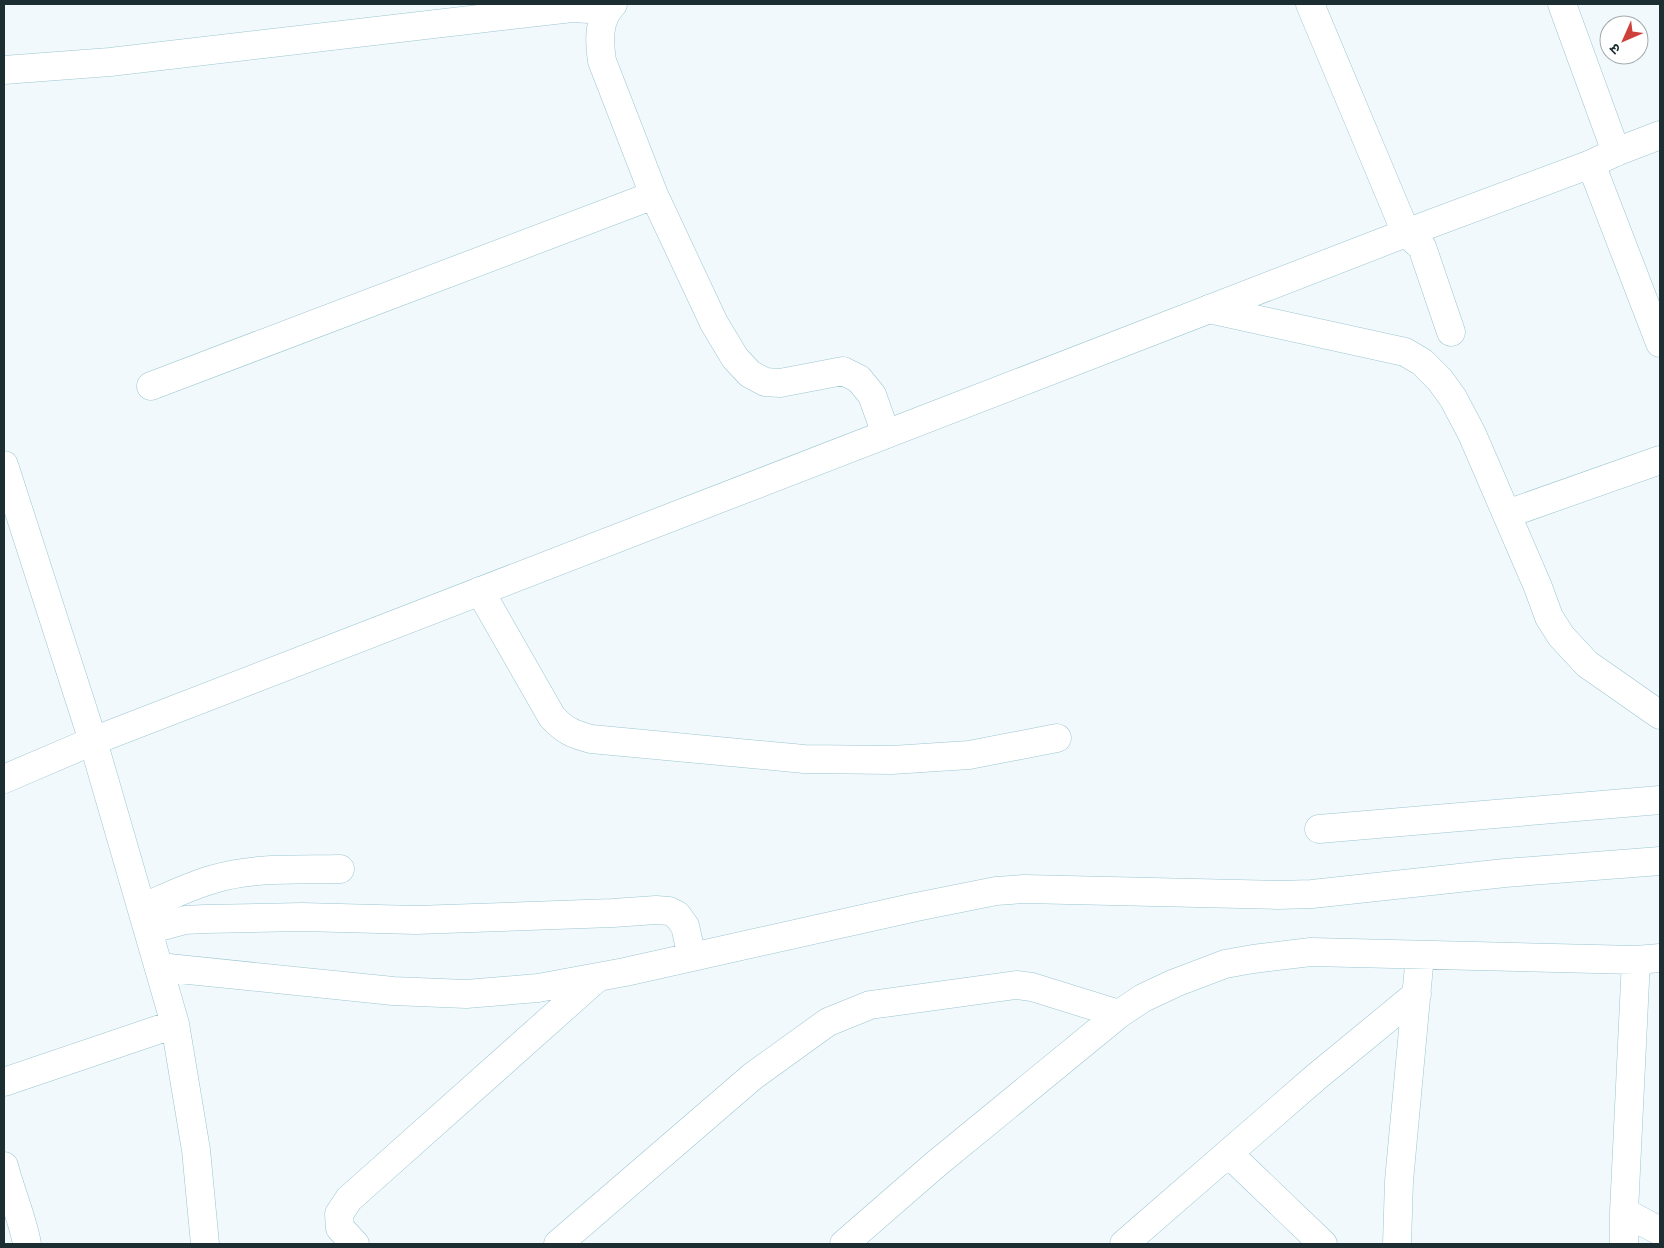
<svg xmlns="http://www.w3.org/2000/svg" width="1664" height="1248" viewBox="0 0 1664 1248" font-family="'Crimson Pro','Noto Sans Devanagari',serif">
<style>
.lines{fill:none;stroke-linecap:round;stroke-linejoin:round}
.street-casing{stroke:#9bc6d2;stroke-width:29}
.secondary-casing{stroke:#9bc6d2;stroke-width:29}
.street{stroke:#fff;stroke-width:28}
.secondary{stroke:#fff;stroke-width:28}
</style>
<rect width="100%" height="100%" fill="#f1f9fc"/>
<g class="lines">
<defs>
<path id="street" d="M 613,4 C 598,19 599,40 602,61 L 654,195 L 714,323 L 735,358 L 750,374 L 765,382 L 780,383 L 843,371 L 859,379 L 872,395 L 886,434
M 1310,4 L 1406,233 L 1422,247 L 1451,332
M 1562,4 L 1616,152
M 4,70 L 110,62 L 572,8 L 607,10
M 1591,164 L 1660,343
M 1209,309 L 1405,352 L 1422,362 L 1440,380 L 1453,398 L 1472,434 L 1538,587 L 1549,617 L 1561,636 L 1587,664 L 1660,715
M 151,386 L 654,195
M 1507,514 L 1660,460
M 480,591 L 552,717 C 565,731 573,734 591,739 L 804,759 L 892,760 L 969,755 L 1057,738
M 93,741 L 175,1024 L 196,1150 L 205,1244
M 1319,829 L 1660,800
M 142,908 C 165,898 189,886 214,879 C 254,867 298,870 340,869
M 148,930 L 185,920 L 205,919 L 302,917 L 416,920 L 613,913 L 656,910 L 669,911 L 677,915 L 685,926 L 692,957
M 159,967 L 393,991 L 466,994 L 538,988 L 625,972 L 916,907 L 996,891 L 1024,889 L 1278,895 L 1312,894 L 1505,873 L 1660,861
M 4,1082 L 175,1024
M 1229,1154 L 1323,1244
M 4,1166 C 11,1193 22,1217 27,1244
M 1624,1212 L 1660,1231
M 355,1244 L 340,1228 L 339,1214 L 349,1199 L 598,977
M 558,1244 L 753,1076 L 828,1022 L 870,1005 L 1016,985 L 1032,987 L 1119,1014 L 1143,998 L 1175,983 L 1225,964 L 1253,959 L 1311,952 L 1636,960 L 1660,958
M 844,1244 L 936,1164 L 1119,1014
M 1124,1244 L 1315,1078 L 1417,994
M 1397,1244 L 1399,1181 L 1420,955
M 1624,1244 L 1624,1212 L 1636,960"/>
<path id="secondary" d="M 4,465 L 93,741
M 4,779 L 93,741 L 1406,233 L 1591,164 L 1616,152 L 1660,135"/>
</defs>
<!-- street casing -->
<use href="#street" class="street-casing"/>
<!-- secondary casing -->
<use href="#secondary" class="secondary-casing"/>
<!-- street -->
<use href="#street" class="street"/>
<!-- secondary -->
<use href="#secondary" class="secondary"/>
</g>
<!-- border -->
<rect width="1664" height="1248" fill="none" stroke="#1c2e32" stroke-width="10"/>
<!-- north arrow -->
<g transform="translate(1624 40) rotate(225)"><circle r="24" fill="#ffffff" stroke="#a4abad"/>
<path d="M0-4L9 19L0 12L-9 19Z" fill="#ce403a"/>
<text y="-8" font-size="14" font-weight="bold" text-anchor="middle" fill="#1c2e32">उ</text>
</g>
</svg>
